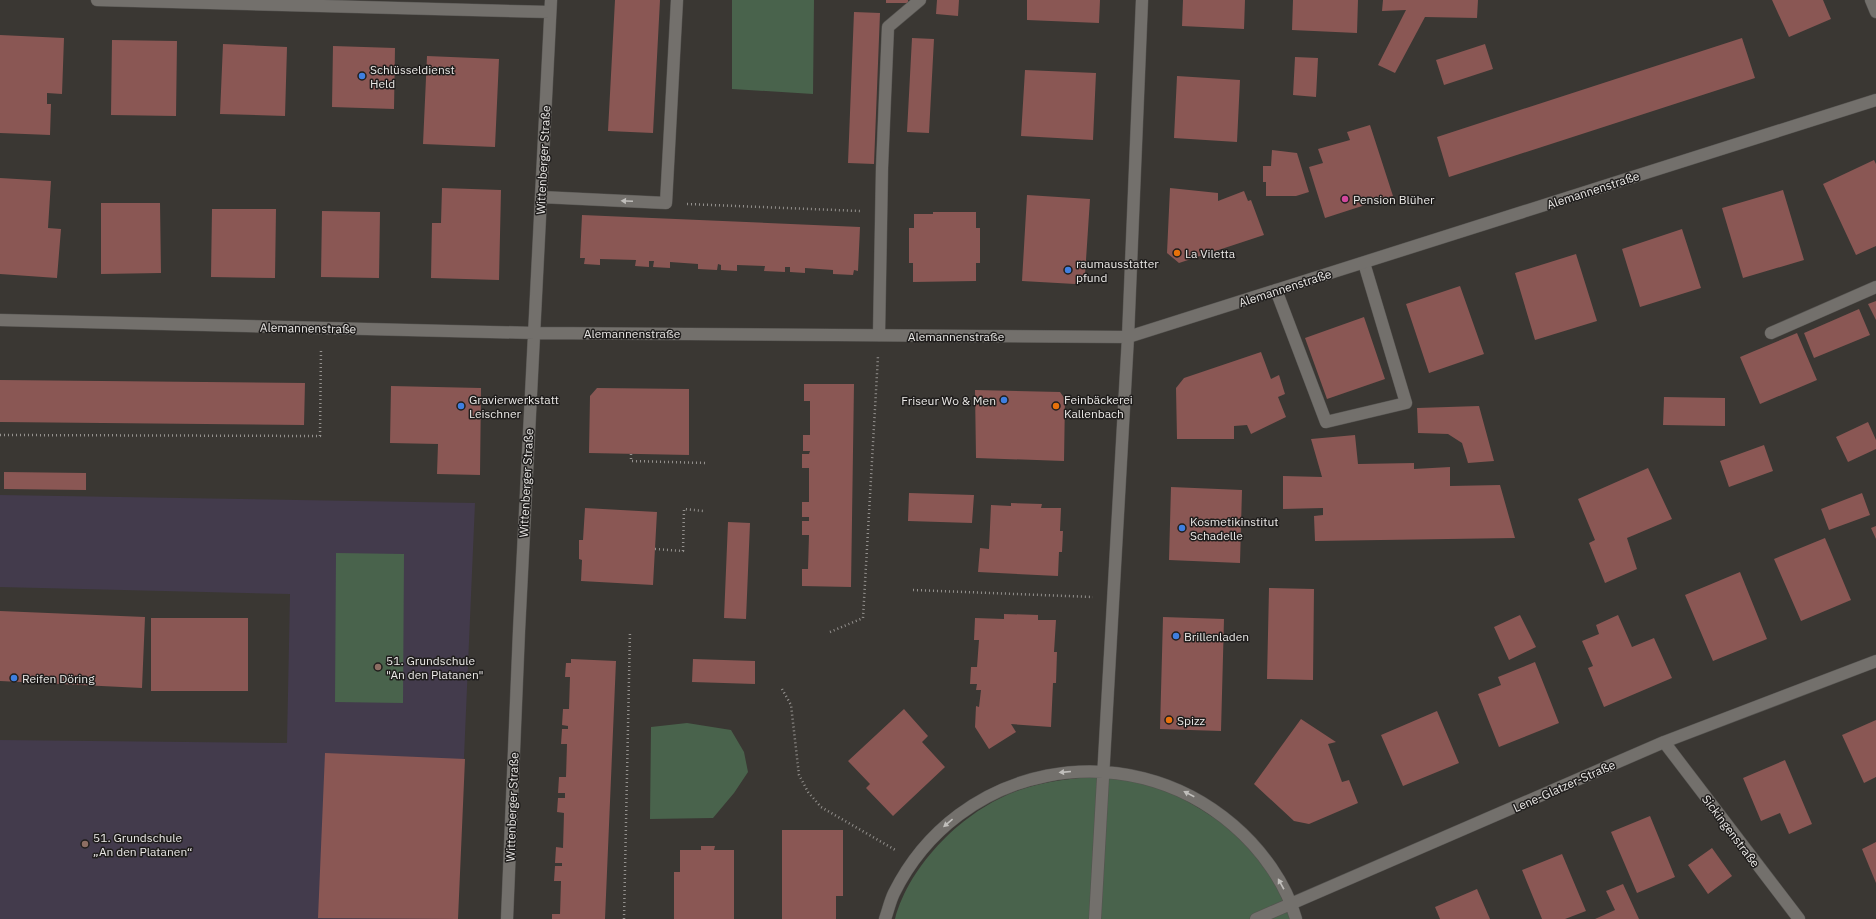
<svg xmlns="http://www.w3.org/2000/svg" width="1876" height="919" viewBox="0 0 1876 919" font-family="'IBM Plex Sans',sans-serif">
<style>
.education{fill:#433b4c}
.green{fill:#49634c}
.building{fill:#8a5754}
.lines{fill:none;stroke-linecap:round;stroke-linejoin:round}
.service-casing{stroke:#555350;stroke-width:13}
.minor-casing{stroke:#555350;stroke-width:13}
.path{stroke:#94918e;stroke-width:2.5;stroke-dasharray:1 3;stroke-linecap:butt}
.service{stroke:#73706c;stroke-width:12}
.minor{stroke:#73706c;stroke-width:12}
.oneway{fill:#c0bebb}
.shop-dot{fill:#3f7fe0;stroke:#201e1d;stroke-width:1.5}
.hotel-dot{fill:#d1479c;stroke:#201e1d;stroke-width:1.5}
.food-dot{fill:#e8710a;stroke:#201e1d;stroke-width:1.5}
.education-dot{fill:#8d6e63;stroke:#201e1d;stroke-width:1.5}
.labels{text-anchor:middle;dominant-baseline:central;stroke-width:3;stroke-linejoin:round;paint-order:stroke}
.poi-label{font-size:12px;fill:#eae8e6;stroke:#201e1d;text-anchor:start}
.street-label{font-size:12px;fill:#eae8e6;stroke:#201e1d}
</style>
<rect width="100%" height="100%" fill="#3a3733"/>
<!-- education -->
<path class="education" d="M 0,495 L 475,503 L 457,919 L 0,919 L 0,740 L 287,743 L 290,594 L 0,587 Z"/>
<!-- green -->
<path class="green" d="M 732,0 L 814,0 L 813,94 L 732,89 Z
M 336,553 L 404,554 L 403,703 L 335,702 Z
M 687,723 L 731,730 L 744,752 L 748,772 L 734,793 L 713,818 L 650,819 L 651,727 Z
M 1089,777 C 1110,778 1130,780 1150,785 C 1169,790 1185,800 1202,810 C 1212,817 1223,823 1232,830 C 1259,852 1280,887 1290,919 L 895,919 C 911,860 971,803 1029,787 C 1049,781 1069,779 1089,777 Z"/>
<!-- building -->
<path class="building" d="M 615,0 L 660,0 L 653,133 L 608,131 Z
M 886,0 L 908,0 L 908,3 L 886,3 Z
M 937,0 L 959,0 L 958,16 L 936,14 Z
M 1027,0 L 1100,0 L 1099,23 L 1027,20 Z
M 1183,0 L 1245,0 L 1244,29 L 1182,26 Z
M 1293,0 L 1358,0 L 1357,33 L 1292,30 Z
M 1383,0 L 1478,0 L 1477,18 L 1425,17 L 1395,73 L 1378,65 L 1406,10 L 1382,11 Z
M 1772,0 L 1823,0 L 1831,19 L 1789,37 Z
M 854,12 L 880,13 L 874,164 L 848,163 Z
M 0,35 L 64,38 L 62,94 L 47,93 L 47,104 L 51,104 L 50,135 L 0,133 Z
M 912,38 L 934,39 L 929,133 L 907,132 Z
M 1742,38 L 1755,78 L 1449,177 L 1437,137 Z
M 112,40 L 177,41 L 176,116 L 111,115 Z
M 223,44 L 287,47 L 285,116 L 220,114 Z
M 1485,44 L 1493,69 L 1444,85 L 1436,60 Z
M 333,46 L 395,48 L 394,109 L 332,107 Z
M 427,56 L 499,59 L 495,147 L 423,144 Z
M 1295,57 L 1318,58 L 1316,97 L 1293,95 Z
M 1025,70 L 1096,73 L 1093,140 L 1021,136 Z
M 1177,76 L 1240,80 L 1237,142 L 1174,138 Z
M 1370,125 L 1393,196 L 1325,218 L 1309,167 L 1323,163 L 1318,149 L 1350,140 L 1347,132 Z
M 1272,150 L 1297,153 L 1309,192 L 1296,196 L 1266,196 L 1266,182 L 1263,182 L 1263,166 L 1271,166 Z
M 1874,160 L 1876,164 L 1876,246 L 1856,255 L 1823,184 Z
M 0,178 L 51,181 L 48,228 L 61,229 L 57,278 L 0,274 Z
M 442,188 L 501,190 L 499,280 L 431,278 L 432,223 L 441,223 Z
M 1170,188 L 1218,193 L 1218,201 L 1244,191 L 1248,201 L 1251,200 L 1264,235 L 1179,263 L 1167,253 Z
M 1783,190 L 1804,260 L 1743,278 L 1722,208 Z
M 1027,195 L 1090,199 L 1085,275 L 1075,284 L 1022,281 Z
M 101,203 L 160,203 L 161,273 L 101,274 Z
M 212,209 L 276,209 L 275,278 L 211,277 Z
M 322,211 L 380,212 L 379,278 L 321,277 Z
M 933,212 L 976,212 L 976,228 L 980,228 L 980,263 L 976,263 L 976,281 L 913,282 L 913,263 L 909,263 L 909,228 L 914,228 L 914,214 L 933,214 Z
M 582,215 L 860,227 L 858,271 L 854,270 L 853,275 L 833,274 L 833,270 L 805,268 L 805,273 L 790,272 L 790,267 L 785,267 L 785,272 L 764,271 L 765,266 L 737,265 L 737,271 L 721,270 L 721,265 L 718,264 L 717,270 L 698,269 L 698,264 L 670,262 L 670,268 L 653,267 L 654,261 L 649,261 L 649,267 L 635,266 L 636,260 L 600,259 L 600,265 L 584,264 L 585,258 L 580,258 Z
M 1682,229 L 1701,288 L 1640,307 L 1622,249 Z
M 1576,254 L 1597,321 L 1535,340 L 1515,273 Z
M 1460,286 L 1484,354 L 1429,373 L 1406,304 Z
M 1876,301 L 1876,320 L 1868,304 Z
M 1859,309 L 1870,335 L 1814,358 L 1804,333 Z
M 1364,317 L 1385,379 L 1327,399 L 1305,338 Z
M 1797,333 L 1817,380 L 1760,404 L 1740,357 Z
M 1261,352 L 1271,379 L 1279,375 L 1285,394 L 1278,397 L 1286,417 L 1251,434 L 1247,425 L 1234,426 L 1234,439 L 1177,439 L 1176,388 L 1184,378 Z
M 0,380 L 305,383 L 304,425 L 0,422 Z
M 804,384 L 854,384 L 851,587 L 802,586 L 802,569 L 808,569 L 809,535 L 802,535 L 802,521 L 809,521 L 809,517 L 802,517 L 802,502 L 809,502 L 809,468 L 802,468 L 802,454 L 809,454 L 810,451 L 803,451 L 803,435 L 810,435 L 810,401 L 804,401 Z
M 391,386 L 481,388 L 480,475 L 437,474 L 438,444 L 390,443 Z
M 597,388 L 689,389 L 689,455 L 589,453 L 590,396 Z
M 975,390 L 1060,392 L 1065,399 L 1064,461 L 976,458 Z
M 1664,397 L 1725,398 L 1725,426 L 1663,425 Z
M 1479,406 L 1494,461 L 1468,463 L 1462,443 L 1448,434 L 1418,433 L 1417,408 Z
M 1868,422 L 1876,440 L 1876,449 L 1848,462 L 1836,437 Z
M 1355,435 L 1358,464 L 1414,463 L 1414,469 L 1450,467 L 1450,486 L 1500,485 L 1515,538 L 1315,541 L 1314,516 L 1323,515 L 1323,508 L 1283,509 L 1283,476 L 1322,477 L 1311,439 Z
M 1764,445 L 1773,471 L 1729,487 L 1720,461 Z
M 1648,468 L 1672,519 L 1627,538 L 1637,569 L 1605,583 L 1589,543 L 1595,540 L 1578,499 Z
M 4,472 L 86,473 L 86,490 L 4,489 Z
M 1171,487 L 1242,490 L 1240,563 L 1169,560 Z
M 909,493 L 974,495 L 972,523 L 908,521 Z
M 1862,493 L 1870,515 L 1829,530 L 1821,509 Z
M 1011,503 L 1042,504 L 1041,508 L 1061,508 L 1060,531 L 1063,531 L 1062,552 L 1059,552 L 1058,576 L 978,572 L 980,548 L 989,549 L 991,505 L 1011,506 Z
M 585,508 L 657,512 L 653,585 L 581,581 L 582,560 L 579,559 L 579,540 L 583,540 Z
M 728,522 L 750,523 L 746,619 L 724,618 Z
M 1876,526 L 1876,539 L 1871,528 Z
M 1825,538 L 1851,600 L 1801,621 L 1774,559 Z
M 1740,572 L 1767,639 L 1713,661 L 1685,595 Z
M 1269,588 L 1314,589 L 1313,680 L 1267,679 Z
M 0,611 L 145,617 L 142,688 L 0,681 Z
M 1004,614 L 1038,615 L 1038,620 L 1056,620 L 1054,652 L 1057,652 L 1056,683 L 1053,683 L 1051,727 L 1011,724 L 1016,732 L 989,749 L 975,727 L 976,706 L 979,707 L 981,690 L 976,690 L 977,684 L 970,684 L 971,667 L 977,667 L 979,640 L 974,640 L 975,618 L 1004,619 Z
M 1520,615 L 1536,647 L 1509,660 L 1494,627 Z
M 1618,615 L 1632,647 L 1654,638 L 1672,678 L 1604,707 L 1588,668 L 1593,666 L 1582,641 L 1599,634 L 1596,625 Z
M 1163,617 L 1224,619 L 1221,731 L 1160,729 Z
M 151,618 L 248,618 L 248,691 L 151,691 Z
M 571,659 L 616,661 L 605,919 L 552,919 L 552,914 L 560,914 L 561,881 L 554,881 L 555,866 L 562,866 L 562,863 L 555,863 L 556,847 L 563,848 L 564,813 L 557,812 L 558,798 L 565,798 L 565,793 L 558,793 L 559,777 L 566,777 L 567,744 L 561,744 L 562,729 L 568,729 L 568,726 L 562,725 L 563,709 L 569,709 L 570,677 L 565,677 L 566,663 L 571,663 Z
M 693,659 L 755,661 L 755,684 L 692,682 Z
M 1535,662 L 1559,723 L 1499,747 L 1478,694 L 1501,685 L 1498,677 Z
M 904,709 L 928,736 L 922,742 L 945,767 L 893,816 L 866,788 L 870,784 L 848,761 Z
M 1437,711 L 1459,763 L 1403,786 L 1381,735 Z
M 1301,719 L 1336,742 L 1328,744 L 1342,782 L 1349,780 L 1358,803 L 1309,824 L 1294,821 L 1254,784 Z
M 1876,720 L 1876,777 L 1864,783 L 1842,735 Z
M 325,753 L 465,759 L 458,919 L 318,918 Z
M 1785,760 L 1812,824 L 1789,834 L 1780,813 L 1761,821 L 1743,778 Z
M 1650,816 L 1675,877 L 1637,893 L 1611,832 Z
M 782,830 L 843,830 L 843,896 L 836,896 L 836,919 L 782,919 Z
M 1876,842 L 1876,883 L 1862,849 Z
M 701,846 L 715,846 L 714,850 L 734,850 L 734,919 L 674,919 L 674,872 L 680,872 L 680,850 L 701,850 Z
M 1712,848 L 1732,876 L 1708,894 L 1688,865 Z
M 1562,854 L 1586,911 L 1565,919 L 1542,919 L 1522,870 Z
M 1623,884 L 1639,919 L 1595,919 L 1615,910 L 1606,891 Z
M 1477,889 L 1490,919 L 1440,919 L 1435,907 Z"/>
<g class="lines">
<defs>
<path id="service" d="M 541,197 L 666,203 L 677,0
M 1276,290 L 1326,422 L 1406,403 L 1364,263
M 1771,333 L 1876,287
M 879,335 L 882,168 L 888,27 L 920,0"/>
<path id="minor" d="M 97,0 L 550,12
M 1871,0 L 1876,12
M 0,320 L 534,333 L 1128,337 L 1876,100
M 1664,742 L 1799,919
M 507,919 L 519,631 L 551,0
M 885,919 C 888,911 890,901 894,893 C 958,764 1125,732 1233,825 C 1261,849 1286,883 1296,919
M 1095,919 L 1128,337 L 1142,0
M 1256,919 L 1664,742 L 1876,661"/>
</defs>
<!-- service casing -->
<use href="#service" class="service-casing"/>
<!-- minor casing -->
<use href="#minor" class="minor-casing"/>
<!-- path -->
<path class="path" d="M 687,204 L 860,211
M 0,435 L 320,436 L 321,348
M 631,454 L 631,461 L 706,463
M 655,549 L 683,551 L 684,509 L 704,511
M 913,590 L 1093,597
M 830,632 L 863,618 L 878,356
M 782,689 L 791,705 L 799,775 L 808,792 L 821,807 L 897,851
M 624,919 L 630,631"/>
<!-- service -->
<use href="#service" class="service"/>
<!-- minor -->
<use href="#minor" class="minor"/>
</g>
<!-- one-way arrows -->
<defs><path id="oneway-solid" d="M-6-.8H1V-3.2L6.5 0L1 3.2V.8H-6Z"/></defs>
<g class="oneway">
<use href="#oneway-solid" transform="translate(627 201) rotate(-177)"/>
<use href="#oneway-solid" transform="translate(1065 772) rotate(175)"/>
<use href="#oneway-solid" transform="translate(1189 794) rotate(-153)"/>
<use href="#oneway-solid" transform="translate(948 823) rotate(140)"/>
<use href="#oneway-solid" transform="translate(1281 884) rotate(-119)"/>
</g>
<!-- markers -->
<g class="shop-dot">
<circle cx="362" cy="76" r="4"/>
<circle cx="1068" cy="270" r="4"/>
<circle cx="1004" cy="400" r="4"/>
<circle cx="461" cy="406" r="4"/>
<circle cx="1182" cy="528" r="4"/>
<circle cx="1176" cy="636" r="4"/>
<circle cx="14" cy="678" r="4"/>
</g>
<circle class="hotel-dot" cx="1345" cy="199" r="4"/>
<g class="food-dot">
<circle cx="1177" cy="253" r="4"/>
<circle cx="1056" cy="406" r="4"/>
<circle cx="1169" cy="720" r="4"/>
</g>
<g class="education-dot">
<circle cx="378" cy="667" r="4"/>
<circle cx="85" cy="844" r="4"/>
</g>
<g class="labels">
<!-- poi labels -->
<g class="poi-label">
<text x="370" y="69">Schlüsseldienst<tspan x="370" dy="14">Held</tspan></text>
<text x="1353" y="199">Pension Blüher</text>
<text x="1185" y="253">La Viletta</text>
<text x="1076" y="263">raumausstatter<tspan x="1076" dy="14">pfund</tspan></text>
<text x="469" y="399">Gravierwerkstatt<tspan x="469" dy="14">Leischner</tspan></text>
<text x="1064" y="399">Feinbäckerei<tspan x="1064" dy="14">Kallenbach</tspan></text>
<text x="996" y="400" text-anchor="end">Friseur Wo &amp; Men</text>
<text x="1190" y="521">Kosmetikinstitut<tspan x="1190" dy="14">Schadelle</tspan></text>
<text x="1184" y="636">Brillenladen</text>
<text x="386" y="660">51. Grundschule<tspan x="386" dy="14">"An den Platanen"</tspan></text>
<text x="22" y="678">Reifen Döring</text>
<text x="1177" y="720">Spizz</text>
<text x="93" y="837">51. Grundschule<tspan x="93" dy="14">„An den Platanen“</tspan></text>
</g>
<!-- street labels -->
<g class="street-label">
<text transform="translate(543 160) rotate(-87)">Wittenberger Straße</text>
<text transform="translate(1593 190) rotate(-18)">Alemannenstraße</text>
<text transform="translate(1285 288) rotate(-18)">Alemannenstraße</text>
<text transform="translate(308 328) rotate(1)">Alemannenstraße</text>
<text x="632" y="333">Alemannenstraße</text>
<text x="956" y="336">Alemannenstraße</text>
<text transform="translate(526 483) rotate(-87)">Wittenberger Straße</text>
<text transform="translate(1564 786) rotate(-24)">Lene-Glatzer-Straße</text>
<text transform="translate(512 807) rotate(-88)">Wittenberger Straße</text>
<text transform="translate(1731 831) rotate(53)">Sickingenstraße</text>
</g>
</g>
</svg>
